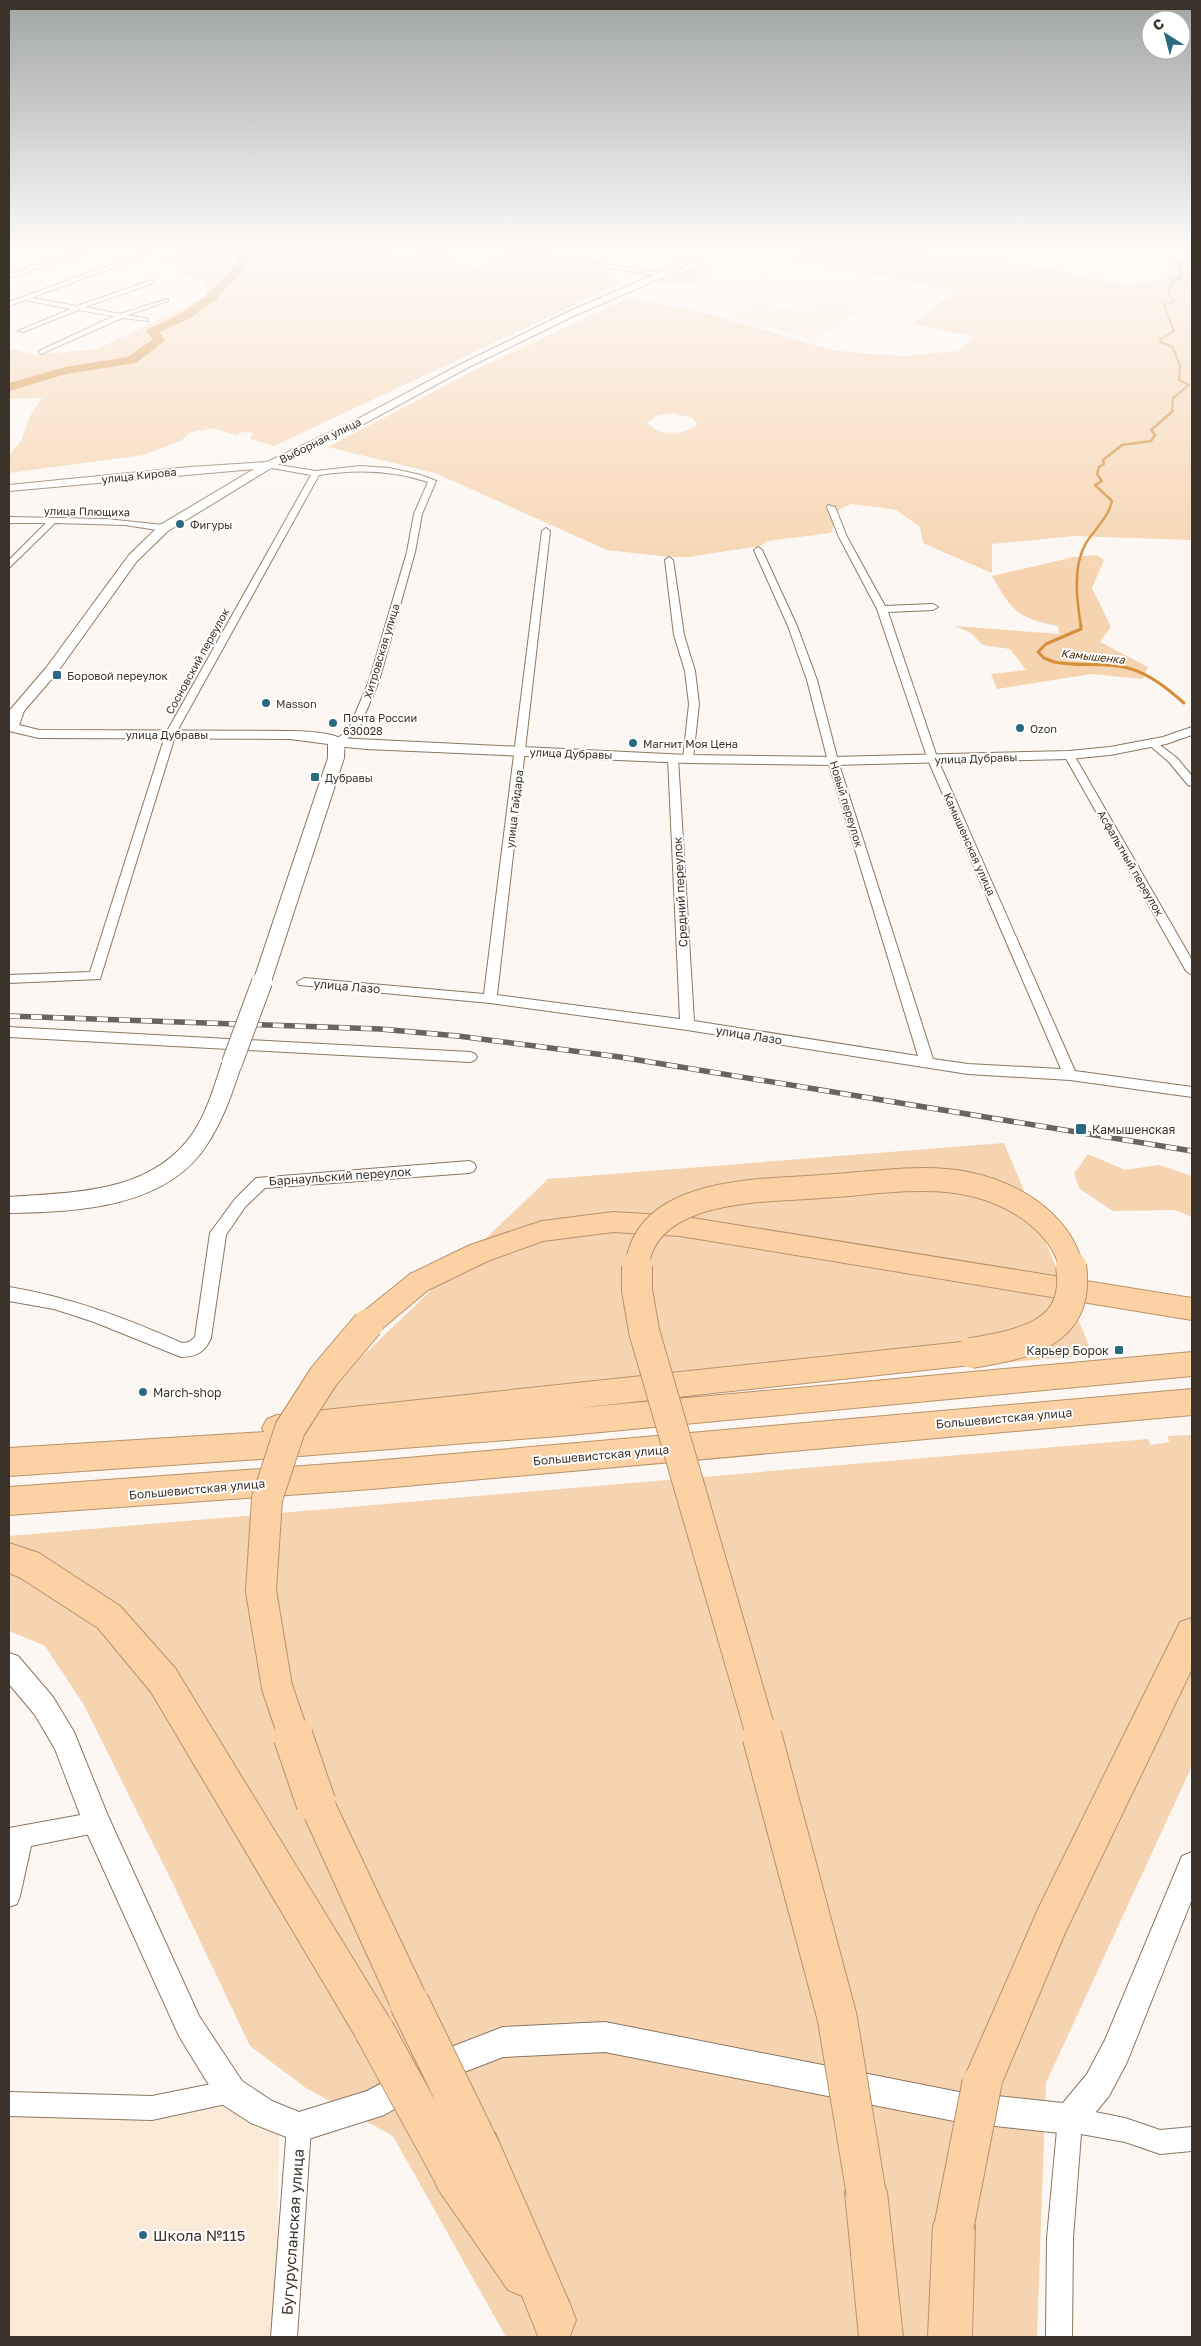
<svg xmlns="http://www.w3.org/2000/svg" width="1201" height="2346" viewBox="0 0 1201 2346" font-family="'Golos Text',sans-serif">
<style>
.built{fill:#fcead8}
.green{fill:#f6d4b1;fill-rule:evenodd}
.lines{fill:none;stroke-linecap:round;stroke-linejoin:round}
.stream-far2{stroke:#d58f3b;stroke-width:2}
.stream-far1{stroke:#d58f3b;stroke-width:2.5}
.stream{stroke:#d58f3b;stroke-width:3}
.river{fill:#d58f3b;fill-rule:evenodd}
.minor-casing{stroke:#8b7761;stroke-width:2}
.tertiary-casing{stroke:#8b7761;stroke-width:2}
.secondary-casing{stroke:#8b7761;stroke-width:2}
.trunk-casing{stroke:#b8926b;stroke-width:2}
.minor{fill:#fff;fill-rule:evenodd}
.tertiary{fill:#fff;fill-rule:evenodd}
.secondary{fill:#fff;fill-rule:evenodd}
.trunk{fill:#fcd2a4;fill-rule:evenodd}
.rail-casing{stroke:#6c645c;stroke-width:5.5}
.rail{stroke:#fff;stroke-width:4;stroke-dasharray:11;stroke-linecap:butt}
.secondary-bridge-casing{stroke:#8b7761;stroke-width:22;stroke-linecap:butt}
.trunk-bridge-far2-casing{stroke:#b8926b;stroke-width:25;stroke-linecap:butt}
.trunk-bridge-far1-casing{stroke:#b8926b;stroke-width:32;stroke-linecap:butt}
.trunk-bridge-casing{stroke:#b8926b;stroke-width:41;stroke-linecap:butt}
.secondary-bridge{stroke:#fff;stroke-width:20}
.trunk-bridge-far2{stroke:#fcd2a4;stroke-width:23}
.trunk-bridge-far1{stroke:#fcd2a4;stroke-width:30}
.trunk-bridge{stroke:#fcd2a4;stroke-width:39}
.poi-dot{fill:#2a697f;stroke:#fff;stroke-width:2}
.labels{text-anchor:middle;dominant-baseline:central;stroke-width:4;stroke-linejoin:round;paint-order:stroke}
.far-street-label{font-size:11px;fill:#3b3229;stroke:#fff}
.far-poi-label{font-size:11px;fill:#3b3229;stroke:#fff;text-anchor:start}
.far-water-label{font-size:11px;font-style:italic;fill:#4a2e0a;stroke:#fff}
.street-label{font-size:12px;fill:#3b3229;stroke:#fff}
.poi-label{font-size:12px;fill:#3b3229;stroke:#fff;text-anchor:start}
.near-street-label{font-size:15px;fill:#3b3229;stroke:#fff}
.near-poi-label{font-size:15px;fill:#3b3229;stroke:#fff;text-anchor:start}
</style>
<rect width="100%" height="100%" fill="#fcf7f2"/>
<!-- built -->
<path class="built" d="M 821,300 L 864,308 L 815,340 L 727,317 L 754,302 L 802,312 Z
M 256,2101 L 279,2134 L 276,2337 L 9,2337 L 9,2104 Z"/>
<!-- green -->
<path class="green" d="M 197,246 L 230,246 L 243,249 L 257,246 L 438,271 L 469,271 L 434,269 L 265,246 L 334,246 L 408,255 L 424,249 L 457,252 L 445,261 L 485,269 L 484,271 L 523,271 L 485,266 L 503,254 L 566,263 L 555,271 L 606,272 L 609,279 L 621,283 L 274,446 L 250,439 L 253,433 L 242,432 L 236,435 L 213,428 L 189,433 L 181,441 L 143,455 L 9,473 L 9,455 L 21,441 L 30,416 L 42,398 L 9,399 L 9,348 L 35,355 L 97,349 L 207,297 L 205,283 L 178,272 L 184,267 L 157,261 Z
M 819,246 L 878,246 L 1057,270 L 1102,281 L 1129,284 L 1162,280 L 1178,270 L 1168,263 L 1185,253 L 1175,246 L 1192,246 L 1192,540 L 1074,536 L 992,544 L 992,573 L 923,543 L 920,527 L 896,510 L 883,508 L 851,504 L 839,510 L 831,533 L 767,541 L 760,546 L 688,557 L 669,557 L 607,550 L 435,473 L 328,447 L 475,370 L 628,298 L 709,314 L 833,350 L 858,353 L 903,356 L 958,351 L 975,337 L 913,324 L 956,291 L 792,258 ZM 673,413 L 692,418 L 698,424 C 681,436 664,438 647,423 L 656,416 Z
M 700,266 L 710,268 C 703,284 676,289 660,282 L 690,267 Z
M 1097,555 L 1104,560 L 1092,588 L 1111,627 L 1100,642 L 1148,667 L 1143,679 L 1091,674 L 997,689 L 991,674 L 1026,670 L 1010,649 L 983,645 L 971,633 L 955,626 L 1059,634 L 1058,626 C 1017,618 1012,611 992,576 L 1074,557 Z
M 1004,1143 L 1093,1355 L 291,1424 L 548,1179 Z
M 1088,1154 L 1125,1170 L 1159,1165 L 1192,1176 L 1192,1217 L 1175,1210 L 1113,1211 L 1080,1189 L 1074,1174 Z
M 1192,1435 L 1192,1766 L 1046,2083 L 1037,2337 L 506,2337 L 393,2136 L 306,2088 L 250,2046 L 173,1884 L 84,1705 L 45,1646 L 9,1631 L 9,1536 L 1148,1439 L 1151,1445 L 1170,1442 L 1167,1436 Z"/>
<g class="lines">
<!-- stream-far2 -->
<path class="stream-far2" d="M 1188,246 L 1192,249
M 1172,412 L 1173,398 L 1189,385 L 1179,380 L 1180,366 L 1173,347 L 1160,342 L 1161,339 L 1174,331 L 1164,305 L 1175,301 L 1168,292 L 1174,281 L 1182,277 L 1179,264 L 1190,259 L 1192,254"/>
<!-- stream-far1 -->
<path class="stream-far1" d="M 1081,627 C 1077,601 1072,567 1086,543 C 1095,529 1108,518 1112,501 L 1095,485 L 1102,481 L 1097,474 L 1099,467 L 1104,464 L 1103,460 L 1122,445 L 1151,441 L 1155,435 L 1151,430 L 1173,411"/>
<!-- stream -->
<path class="stream" d="M 1081,625 L 1081,629 L 1046,644 L 1038,652 L 1044,658 L 1054,662 C 1078,667 1104,662 1128,668 C 1150,674 1168,689 1184,703"/>
<!-- river -->
<path class="river" d="M 232,246 L 242,246 L 248,259 L 243,272 L 227,286 L 216,300 L 189,319 L 159,332 L 165,340 L 163,342 L 136,363 L 66,374 L 9,391 L 9,383 L 65,367 L 128,357 L 153,339 L 146,331 L 148,329 C 180,315 195,308 219,282 C 227,274 234,270 238,259 Z"/>
<defs>
<path id="minor" d="M 97,246 L 107,246 L 9,278 L 9,274 Z
M 163,246 L 172,246 L 31,298 L 77,306 L 152,280 L 154,283 L 85,307 L 120,314 L 168,299 L 168,301 L 128,315 L 148,319 L 148,321 L 122,318 L 41,354 L 39,351 L 114,316 L 78,310 L 23,332 L 18,331 L 71,309 L 25,300 L 9,306 L 9,302 Z
M 467,246 L 484,246 L 666,274 L 663,276 Z
M 266,463 L 316,471 L 360,466 L 389,468 L 421,475 L 436,481 L 422,514 L 415,552 L 379,681 L 357,733 L 336,745 L 331,742 L 348,731 L 369,681 L 407,552 L 414,514 L 428,482 C 392,470 356,469 319,475 L 176,733 L 100,979 L 9,983 L 9,975 L 90,972 L 166,733 L 311,475 L 266,467 Z
M 828,505 L 835,507 L 847,537 L 885,606 L 933,604 L 938,607 L 933,610 L 888,612 L 938,760 L 1075,1071 L 1192,1087 L 1192,1097 L 1070,1080 L 968,1074 L 687,1030 L 490,1003 L 299,985 L 297,982 L 304,978 L 484,994 L 542,531 L 546,528 L 550,531 L 497,995 L 680,1019 L 668,758 L 673,755 L 678,758 L 694,1021 L 918,1056 L 828,761 L 807,680 L 788,626 L 754,550 L 758,547 L 762,550 L 797,626 L 817,680 L 838,761 L 933,1059 L 968,1064 L 1061,1069 L 928,760 L 877,609 L 839,537 L 827,507 Z
M 9,517 L 106,519 L 164,525 L 168,528 L 164,531 L 125,525 L 55,523 L 9,568 L 9,560 L 46,523 L 9,523 Z
M 669,557 L 673,560 L 684,635 L 695,671 L 699,704 L 693,759 L 688,762 L 683,759 L 689,704 L 685,671 L 674,635 L 665,560 Z
M 1152,739 L 1177,758 L 1192,776 L 1192,786 L 1188,785 L 1169,762 L 1148,744 L 1147,742 Z
M 1069,752 L 1074,755 L 1192,960 L 1192,975 L 1186,971 L 1064,755 Z
M 9,1027 L 470,1052 L 475,1054 L 477,1057 L 475,1060 L 470,1062 L 9,1037 Z
M 469,1161 L 474,1163 L 476,1167 L 474,1171 L 469,1173 L 265,1188 L 245,1207 L 226,1235 L 211,1338 C 205,1352 196,1357 181,1357 L 94,1322 L 54,1309 L 9,1301 L 9,1287 C 70,1297 126,1318 182,1343 L 189,1342 L 195,1337 L 210,1233 L 235,1199 L 256,1178 Z
M 97,1812 L 105,1815 L 108,1823 L 105,1831 L 31,1846 L 20,1896 L 17,1904 L 9,1907 L 9,1828 Z
M 231,2080 L 240,2083 L 243,2092 L 240,2101 L 152,2120 L 9,2116 L 9,2092 L 152,2096 Z
M 1070,2107 L 1125,2118 L 1160,2130 L 1192,2127 L 1192,2151 L 1160,2154 L 1125,2142 L 1081,2134 L 1073,2238 L 1072,2337 L 1046,2337 L 1047,2238 L 1058,2119 L 1061,2110 Z
M 299,2115 L 308,2118 L 311,2127 L 297,2337 L 271,2337 L 287,2127 L 290,2118 Z"/>
<path id="tertiary" d="M 1192,727 L 1192,735 L 1166,744 L 1110,755 L 1069,759 L 833,765 L 688,763 L 366,749 L 336,746 L 329,742 L 336,738 L 688,755 L 833,757 L 1069,751 L 1110,747 L 1163,737 Z
M 9,1653 L 18,1656 L 53,1697 L 74,1732 L 108,1816 L 199,2016 L 242,2081 L 272,2101 L 299,2112 L 367,2091 L 410,2068 L 421,2072 L 425,2083 L 421,2094 L 384,2115 L 299,2142 L 251,2123 L 220,2103 L 179,2036 L 87,1833 L 55,1749 L 35,1715 L 9,1684 Z
M 1192,1852 L 1192,1899 L 1127,2062 L 1109,2096 L 1081,2130 L 1070,2134 L 959,2122 L 605,2052 L 503,2057 L 436,2083 L 425,2079 L 421,2068 L 425,2057 L 503,2027 L 605,2022 L 959,2092 L 1063,2103 L 1087,2074 L 1105,2040 L 1182,1856 Z"/>
<path id="secondary" d="M 708,246 L 719,246 L 666,276 L 576,315 L 465,369 L 360,426 L 273,467 L 168,531 L 137,561 L 56,674 L 24,711 L 19,725 L 39,730 L 290,731 C 299,731 340,732 344,742 C 345,746 344,753 344,758 L 271,982 L 269,986 L 262,988 L 255,986 L 253,982 L 328,758 L 328,744 L 290,739 L 39,738 L 9,731 L 10,710 L 46,668 L 129,555 L 160,525 L 254,469 L 9,491 L 9,485 L 190,467 L 267,462 L 352,422 L 459,365 L 570,311 L 660,272 Z
M 232,1056 L 239,1058 L 242,1063 C 233,1091 224,1118 208,1143 C 168,1208 77,1212 9,1213 L 9,1197 C 74,1192 151,1194 193,1133 C 207,1112 214,1087 222,1063 L 225,1058 Z"/>
<path id="trunk" d="M 613,1212 L 680,1216 L 1192,1298 L 1192,1320 L 680,1236 L 613,1232 L 543,1241 L 488,1261 L 428,1290 L 378,1332 L 368,1336 L 358,1332 L 354,1324 L 358,1316 L 410,1274 L 470,1245 L 542,1221 Z
M 971,1341 L 981,1344 L 985,1353 L 981,1362 L 971,1365 L 577,1408 L 1192,1352 L 1192,1376 L 559,1436 L 261,1459 L 9,1476 L 9,1448 L 264,1432 L 262,1428 L 267,1419 L 277,1415 Z
M 1192,1389 L 1192,1415 L 372,1489 L 9,1515 L 9,1487 L 372,1461 Z
M 9,1543 L 39,1553 L 120,1606 L 175,1668 L 388,2016 L 394,2030 L 388,2044 L 374,2050 L 360,2044 L 151,1692 L 98,1628 L 19,1577 L 9,1573 Z
M 1192,1618 L 1192,1669 L 1065,1933 L 996,2097 L 982,2103 L 968,2097 L 962,2083 L 1039,1907 L 1180,1622 Z
M 316,1785 L 329,1790 L 423,1988 L 429,2002 L 423,2016 L 409,2022 L 395,2016 L 298,1803 L 303,1790 Z
M 480,2127 L 495,2133 L 570,2304 L 576,2320 L 570,2336 L 538,2336 L 522,2296 L 508,2290 L 438,2189 L 432,2174 L 438,2159 L 453,2153 L 463,2157 L 459,2148 L 465,2133 Z
M 866,2171 L 881,2177 L 887,2192 L 903,2337 L 859,2337 L 845,2192 L 851,2177 Z
M 954,2205 L 969,2211 L 975,2226 L 972,2337 L 928,2337 L 933,2226 L 939,2211 Z"/>
</defs>
<!-- minor casing -->
<use href="#minor" class="minor-casing"/>
<!-- tertiary casing -->
<use href="#tertiary" class="tertiary-casing"/>
<!-- secondary casing -->
<use href="#secondary" class="secondary-casing"/>
<!-- trunk casing -->
<use href="#trunk" class="trunk-casing"/>
<!-- minor -->
<use href="#minor" class="minor"/>
<!-- tertiary -->
<use href="#tertiary" class="tertiary"/>
<!-- secondary -->
<use href="#secondary" class="secondary"/>
<!-- trunk -->
<use href="#trunk" class="trunk"/>
<defs>
<path id="rail" d="M 9,1016 L 380,1029 L 458,1036 L 620,1057 L 1192,1151"/>
</defs>
<!-- rail casing -->
<use href="#rail" class="rail-casing"/>
<!-- rail -->
<use href="#rail" class="rail"/>
<defs>
<path id="secondary-bridge" d="M 232,1063 L 262,982"/>
<path id="trunk-bridge-far2" d="M 637,1267 C 645,1185 770,1191 829,1186 C 901,1181 966,1166 1030,1210 C 1049,1224 1066,1243 1071,1267"/>
<path id="trunk-bridge-far1" d="M 637,1266 L 637,1290 L 644,1331 L 762,1737
M 971,1353 C 1024,1344 1081,1334 1071,1266
M 294,1737 L 277,1687 L 261,1591 L 267,1499 L 290,1429 L 324,1376 L 368,1324"/>
<path id="trunk-bridge" d="M 293,1736 L 316,1803
M 762,1736 L 837,2017 L 866,2192
M 409,2002 L 480,2148
M 374,2030 L 453,2174
M 954,2226 L 982,2083"/>
</defs>
<!-- secondary-bridge casing -->
<use href="#secondary-bridge" class="secondary-bridge-casing"/>
<!-- trunk-bridge-far2 casing -->
<use href="#trunk-bridge-far2" class="trunk-bridge-far2-casing"/>
<!-- trunk-bridge-far1 casing -->
<use href="#trunk-bridge-far1" class="trunk-bridge-far1-casing"/>
<!-- trunk-bridge casing -->
<use href="#trunk-bridge" class="trunk-bridge-casing"/>
<!-- secondary-bridge -->
<use href="#secondary-bridge" class="secondary-bridge"/>
<!-- trunk-bridge-far2 -->
<use href="#trunk-bridge-far2" class="trunk-bridge-far2"/>
<!-- trunk-bridge-far1 -->
<use href="#trunk-bridge-far1" class="trunk-bridge-far1"/>
<!-- trunk-bridge -->
<use href="#trunk-bridge" class="trunk-bridge"/>
</g>
<!-- sky -->
<linearGradient id="sky" x2="0" y2="1"><stop stop-color="#a0a5a3"/><stop offset="0.43" stop-color="#fefbf9"/><stop offset="1" stop-color="#fefbf9" stop-opacity="0"/></linearGradient>
<rect width="1201" height="575" fill="url(#sky)"/>
<!-- markers -->
<g class="poi-dot">
<circle cx="180" cy="524" r="5"/>
<rect x="52" y="670" width="10" height="10" rx="2.5"/>
<circle cx="266" cy="703" r="5"/>
<circle cx="333" cy="723" r="5"/>
<circle cx="1020" cy="728" r="5"/>
<circle cx="633" cy="743" r="5"/>
<rect x="310" y="772" width="10" height="10" rx="2.5"/>
<rect x="1075" y="1123" width="12" height="12" rx="2.5"/>
<rect x="1114" y="1345" width="10" height="10" rx="2.5"/>
<circle cx="143" cy="1392" r="5"/>
<circle cx="143" cy="2235" r="5"/>
</g>
<g class="labels">
<!-- far-street labels -->
<g class="far-street-label">
<text transform="translate(320 440) rotate(-26)">Выборная улица</text>
<text transform="translate(139 475) rotate(-6)">улица Кирова</text>
<text transform="translate(87 511) rotate(1)">улица Плющиха</text>
<text transform="translate(381 651) rotate(-73)">Хитровская улица</text>
<text transform="translate(197 661) rotate(-61)">Сосновский переулок</text>
<text x="167" y="734">улица Дубравы</text>
<text transform="translate(571 753) rotate(2)">улица Дубравы</text>
<text transform="translate(976 758) rotate(-2)">улица Дубравы</text>
<text transform="translate(847 804) rotate(73)">Новый переулок</text>
<text transform="translate(514 809) rotate(-83)">улица Гайдара</text>
<text transform="translate(970 844) rotate(66)">Камышенская улица</text>
<text transform="translate(1131 863) rotate(60)">Асфальтный переулок</text>
</g>
<!-- far-poi labels -->
<g class="far-poi-label">
<text x="190" y="524">Фигуры</text>
<text x="67" y="675">Боровой переулок</text>
<text x="276" y="703">Masson</text>
<text x="343" y="717">Почта России<tspan x="343" dy="13">630028</tspan></text>
<text x="1030" y="728">Ozon</text>
<text x="643" y="743">Магнит Моя Цена</text>
<text x="325" y="777">Дубравы</text>
</g>
<!-- far-water labels -->
<g class="far-water-label">
<text transform="translate(1093 656) rotate(6)">Камышенка</text>
</g>
<!-- street labels -->
<g class="street-label">
<text transform="translate(680 892) rotate(-93)">Средний переулок</text>
<text transform="translate(347 986) rotate(5)">улица Лазо</text>
<text transform="translate(749 1035) rotate(9)">улица Лазо</text>
<text transform="translate(340 1176) rotate(-4)">Барнаульский переулок</text>
<text transform="translate(1004 1418) rotate(-5)">Большевистская улица</text>
<text transform="translate(601 1455) rotate(-5)">Большевистская улица</text>
<text transform="translate(197 1489) rotate(-5)">Большевистская улица</text>
</g>
<!-- poi labels -->
<g class="poi-label">
<text x="1092" y="1129">Камышенская</text>
<text x="1109" y="1350" text-anchor="end">Карьер Борок</text>
<text x="153" y="1392">March-shop</text>
</g>
<!-- near-street labels -->
<g class="near-street-label">
<text transform="translate(292 2232) rotate(-86)">Бугурусланская улица</text>
</g>
<!-- near-poi labels -->
<g class="near-poi-label">
<text x="153" y="2235">Школа №115</text>
</g>
</g>
<!-- border -->
<rect width="1201" height="2346" fill="none" stroke="#3b3229" stroke-width="20"/>
<!-- north arrow -->
<g transform="translate(1166 35) rotate(324)"><circle r="24" fill="#ffffff" stroke="#b1ada9"/>
<path d="M0-4L9 19L0 12L-9 19Z" fill="#2a697f"/>
<text y="-8" font-size="14" font-weight="bold" text-anchor="middle" fill="#3b3229">С</text>
</g>
</svg>
